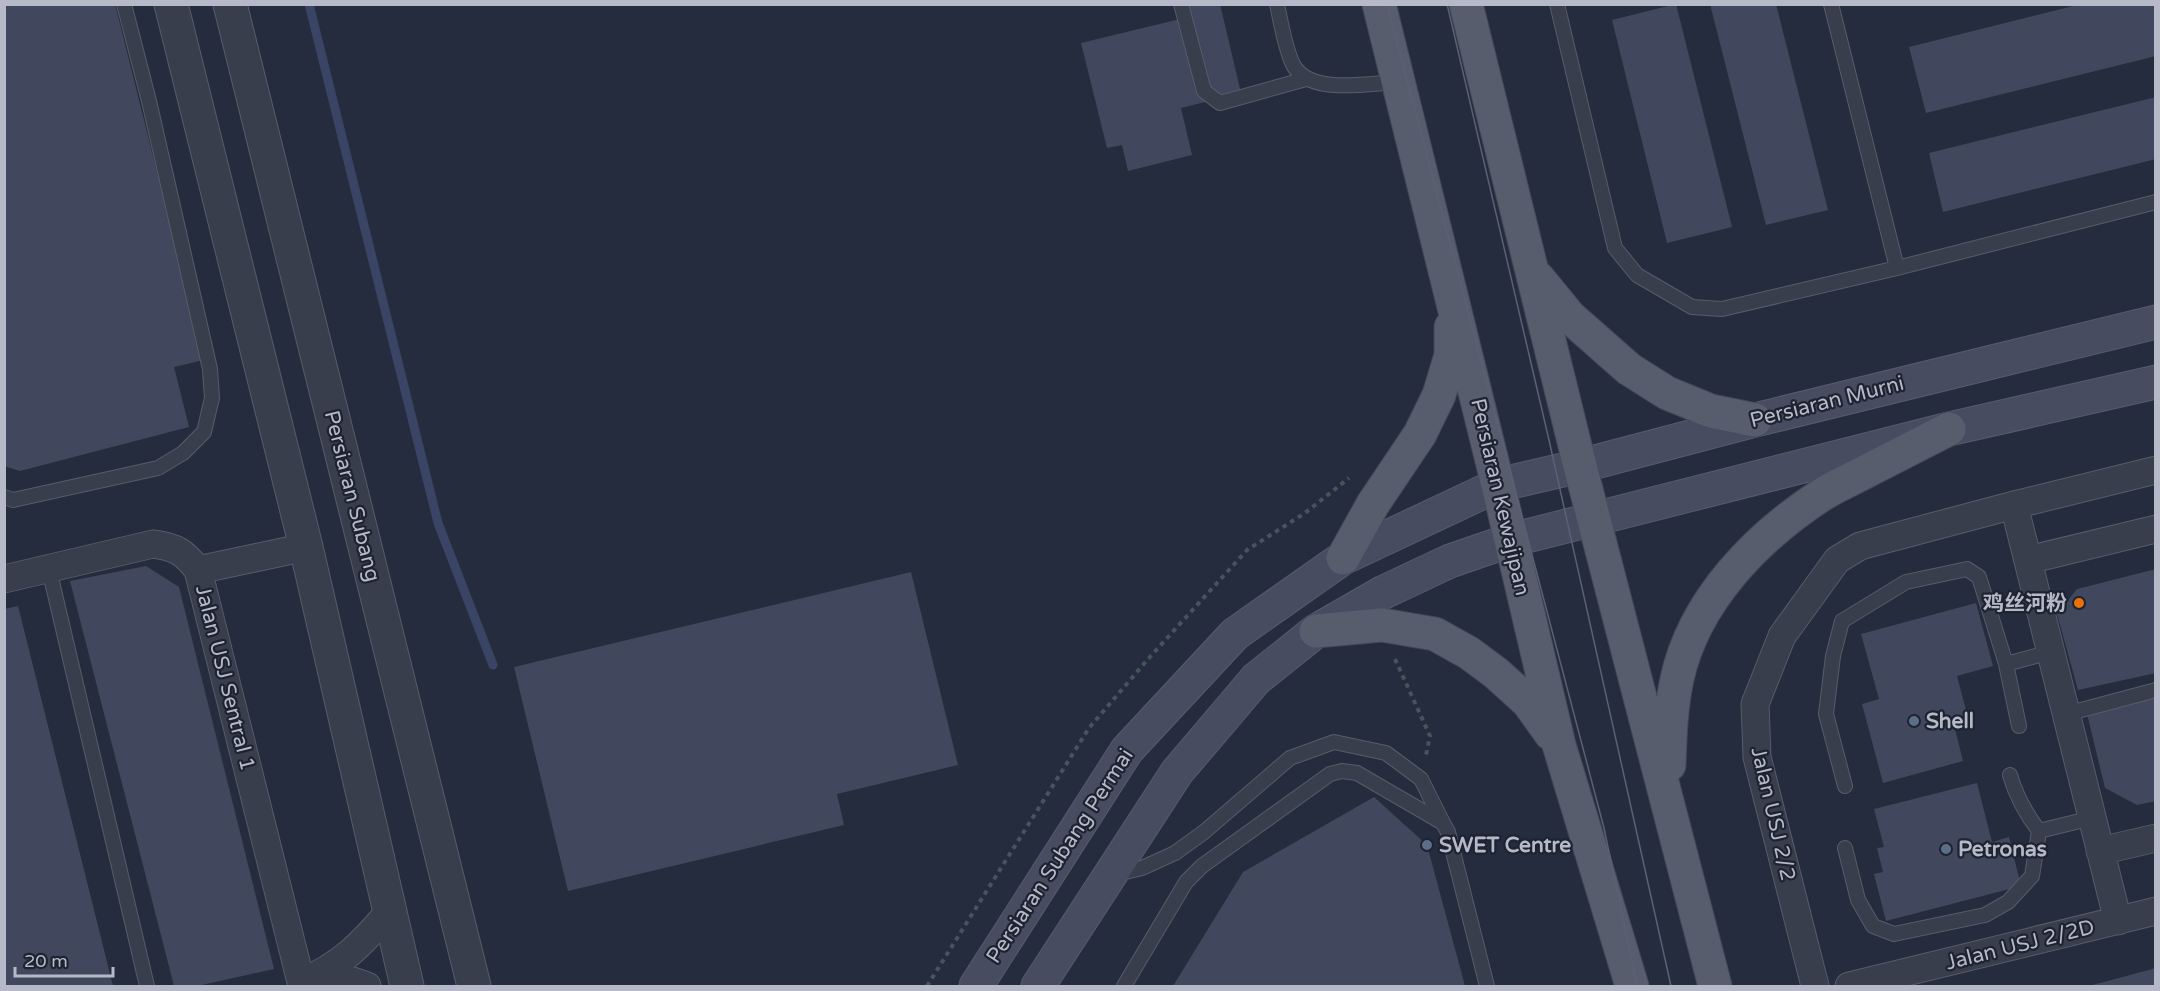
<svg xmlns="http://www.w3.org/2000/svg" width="2160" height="991" viewBox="0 0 2160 991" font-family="'Varela Round','Noto Sans SC',sans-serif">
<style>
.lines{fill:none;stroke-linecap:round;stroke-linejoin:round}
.stream{stroke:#3a4464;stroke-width:9}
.building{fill:#41485d}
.service-casing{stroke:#575c6b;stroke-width:16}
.minor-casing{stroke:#575c6b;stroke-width:29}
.tertiary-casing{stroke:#575c6b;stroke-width:35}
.secondary-casing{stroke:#575c6b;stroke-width:35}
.primary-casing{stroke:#424756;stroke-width:35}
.path{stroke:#45555b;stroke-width:4;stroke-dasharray:4.5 4.5;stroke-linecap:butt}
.service{stroke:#393e4d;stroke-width:14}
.minor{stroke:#393e4d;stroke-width:27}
.tertiary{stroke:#393e4d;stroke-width:33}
.secondary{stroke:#474c60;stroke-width:33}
.primary{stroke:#575d6d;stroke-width:33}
.tram{stroke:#5b6174;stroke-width:1.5}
.food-dot{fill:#e8710a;stroke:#1e2332;stroke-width:2}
.service-dot{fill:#5c6f8a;stroke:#1e2332;stroke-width:2}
.labels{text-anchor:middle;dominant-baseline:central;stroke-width:4.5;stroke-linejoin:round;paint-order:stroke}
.street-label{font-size:21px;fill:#b5b9c8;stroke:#1e2332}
.poi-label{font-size:21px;font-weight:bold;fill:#b5b9c8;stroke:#1e2332;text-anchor:start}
</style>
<rect width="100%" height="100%" fill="#252c3d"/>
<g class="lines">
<!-- stream -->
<path class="stream" d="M 309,4 L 438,523 L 493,665"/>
</g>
<!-- building -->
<path class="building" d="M 4,4 L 115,4 L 204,360 L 174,367 L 189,427 L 20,471 L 4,466 Z
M 1176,4 L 1220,4 L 1241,93 L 1181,108 L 1192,155 L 1128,171 L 1122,145 L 1107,148 L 1081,43 L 1180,19 Z
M 1676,4 L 1732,227 L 1667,243 L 1612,20 Z
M 1710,4 L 1776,4 L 1828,210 L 1766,225 Z
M 2081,4 L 2156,4 L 2156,56 L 1926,113 L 1909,47 Z
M 2156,97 L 2156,159 L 1943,212 L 1929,153 Z
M 146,566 L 179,587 L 274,969 L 197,986 L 174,986 L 70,581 Z
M 2156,569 L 2156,673 L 2078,690 L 2057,614 L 2077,589 Z
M 911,572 L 958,765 L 837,794 L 844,825 L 568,891 L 514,667 Z
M 1976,603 L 1993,666 L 1957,676 L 1968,718 L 1953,721 L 1963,761 L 1883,783 L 1862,704 L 1879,699 L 1861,634 Z
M 18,606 L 113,986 L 4,986 L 4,609 Z
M 2156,697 L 2156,801 L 2137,805 L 2105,788 L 2087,714 Z
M 1977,783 L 1992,842 L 2009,837 L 2021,886 L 1886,921 L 1874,874 L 1883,872 L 1877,848 L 1884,847 L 1874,809 Z
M 1374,797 L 1427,845 L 1465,986 L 1173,986 L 1243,872 Z
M 2156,968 L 2156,986 L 2089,986 Z"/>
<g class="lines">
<defs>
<path id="service" d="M 1181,4 L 1204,91 L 1220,103 L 1306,79
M 1277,4 C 1281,23 1284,42 1291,60 C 1304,97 1367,83 1398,82
M 1557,4 L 1615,248 L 1637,275 L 1692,307 L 1722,309 L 1897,268 L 2156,202
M 1831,4 L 1897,268
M 4,497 L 13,500 L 158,468 L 183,453 L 204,432 L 212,398 L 210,369 L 149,101 L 124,4
M 49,569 L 147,986
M 2006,664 L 2019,726
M 2066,714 L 2156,690
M 2010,775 C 2016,796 2026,814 2039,831 L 2092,818
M 1845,786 L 1826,714 L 1833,656 L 1842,621 L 1906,582 L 1967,569 L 1979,577 L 2006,664 L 2051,652
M 1845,848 L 1858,900 L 1873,926 L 1894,934 L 1985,915 L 2008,902 L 2032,876 L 2039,831
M 1117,874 L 1142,868 L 1175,853 L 1204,832 L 1290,758 L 1334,742 L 1386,753 L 1421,779 L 1443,823
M 1124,986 L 1186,882 L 1202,866 L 1330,774 L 1342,771 L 1357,773 L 1443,823 L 1448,832 L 1487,986"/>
<path id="minor" d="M 2014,505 L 2118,921
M 2028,560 L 2156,529
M 198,570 L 306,547
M 4,579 L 153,544 C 176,547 184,552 198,570 L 302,986
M 2100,851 L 2156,838
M 311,980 C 332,975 347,978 367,986
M 301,983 C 342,964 360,946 389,912
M 1815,986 L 1757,757 L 1755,704 L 1782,636 L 1837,560 L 1860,546 L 2014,505 L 2156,470
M 1849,986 L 2156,911"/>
<path id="tertiary" d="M 171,4 L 306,547 L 407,986
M 230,4 L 474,986"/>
<path id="secondary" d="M 976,986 L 1127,750 L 1235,634 L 1343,558 L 1498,485 L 1580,466 L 1755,420 L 2156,322
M 1038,986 L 1177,772 L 1256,679 L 1316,631 L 1384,592 L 1450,561 L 1511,540 L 1949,429 L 2156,382"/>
<path id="primary" d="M 1379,4 L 1498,485 L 1559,745 L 1632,986
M 1466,4 L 1580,466 L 1715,986
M 1538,278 L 1570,317 L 1629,369 L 1667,393 L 1711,411 L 1755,420
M 1343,558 L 1373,504 L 1420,434 L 1439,395 L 1451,355 L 1451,327
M 1316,631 L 1382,625 L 1435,634 L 1469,653 L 1496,673 L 1528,702 L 1551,734
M 1669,765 C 1670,736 1671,707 1677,679 C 1694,600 1758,536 1823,494 C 1836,486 1850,480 1863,473 C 1892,458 1920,444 1949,429"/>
</defs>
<!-- service casing -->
<use href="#service" class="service-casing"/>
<!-- minor casing -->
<use href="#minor" class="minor-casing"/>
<!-- tertiary casing -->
<use href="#tertiary" class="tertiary-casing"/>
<!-- secondary casing -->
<use href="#secondary" class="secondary-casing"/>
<!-- primary casing -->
<use href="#primary" class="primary-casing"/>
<!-- path -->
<path class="path" d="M 1395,659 L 1430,736 L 1426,755
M 927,986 L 1089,728 L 1149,658 L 1247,550 L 1305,513 L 1349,478"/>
<!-- service -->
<use href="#service" class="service"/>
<!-- minor -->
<use href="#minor" class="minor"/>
<!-- tertiary -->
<use href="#tertiary" class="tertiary"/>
<!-- secondary -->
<use href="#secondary" class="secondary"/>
<!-- primary -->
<use href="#primary" class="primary"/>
<!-- tram -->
<path class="tram" d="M 1387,4 L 1604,828 L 1637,986
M 1447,4 L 1549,440 L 1671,986"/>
</g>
<!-- markers -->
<circle class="food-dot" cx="2079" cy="603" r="6"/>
<g class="service-dot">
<circle cx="1914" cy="721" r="6"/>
<circle cx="1427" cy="845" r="6"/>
<circle cx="1946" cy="849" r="6"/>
</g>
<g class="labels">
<!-- street labels -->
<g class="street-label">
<text transform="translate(1827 402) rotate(-14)">Persiaran Murni</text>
<text transform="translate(352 496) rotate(76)">Persiaran Subang</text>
<text transform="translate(1500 497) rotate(77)">Persiaran Kewajipan</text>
<text transform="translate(225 678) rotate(76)">Jalan USJ Sentral 1</text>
<text transform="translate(1773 814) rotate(77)">Jalan USJ 2/2</text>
<text transform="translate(1060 856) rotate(-57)">Persiaran Subang Permai</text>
<text transform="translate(2020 945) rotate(-14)">Jalan USJ 2/2D</text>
</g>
<!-- poi labels -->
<g class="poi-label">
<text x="2067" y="603" text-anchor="end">鸡丝河粉</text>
<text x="1926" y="721">Shell</text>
<text x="1439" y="845">SWET Centre</text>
<text x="1958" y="849">Petronas</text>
</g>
</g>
<!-- border -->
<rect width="2160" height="991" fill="none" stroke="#b5b9c8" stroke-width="12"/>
<!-- scale -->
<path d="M15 967v9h98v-9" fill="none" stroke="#b5b9c8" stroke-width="3"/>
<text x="24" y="967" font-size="18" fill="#b5b9c8" stroke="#1e2332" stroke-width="4.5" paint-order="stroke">20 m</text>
</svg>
